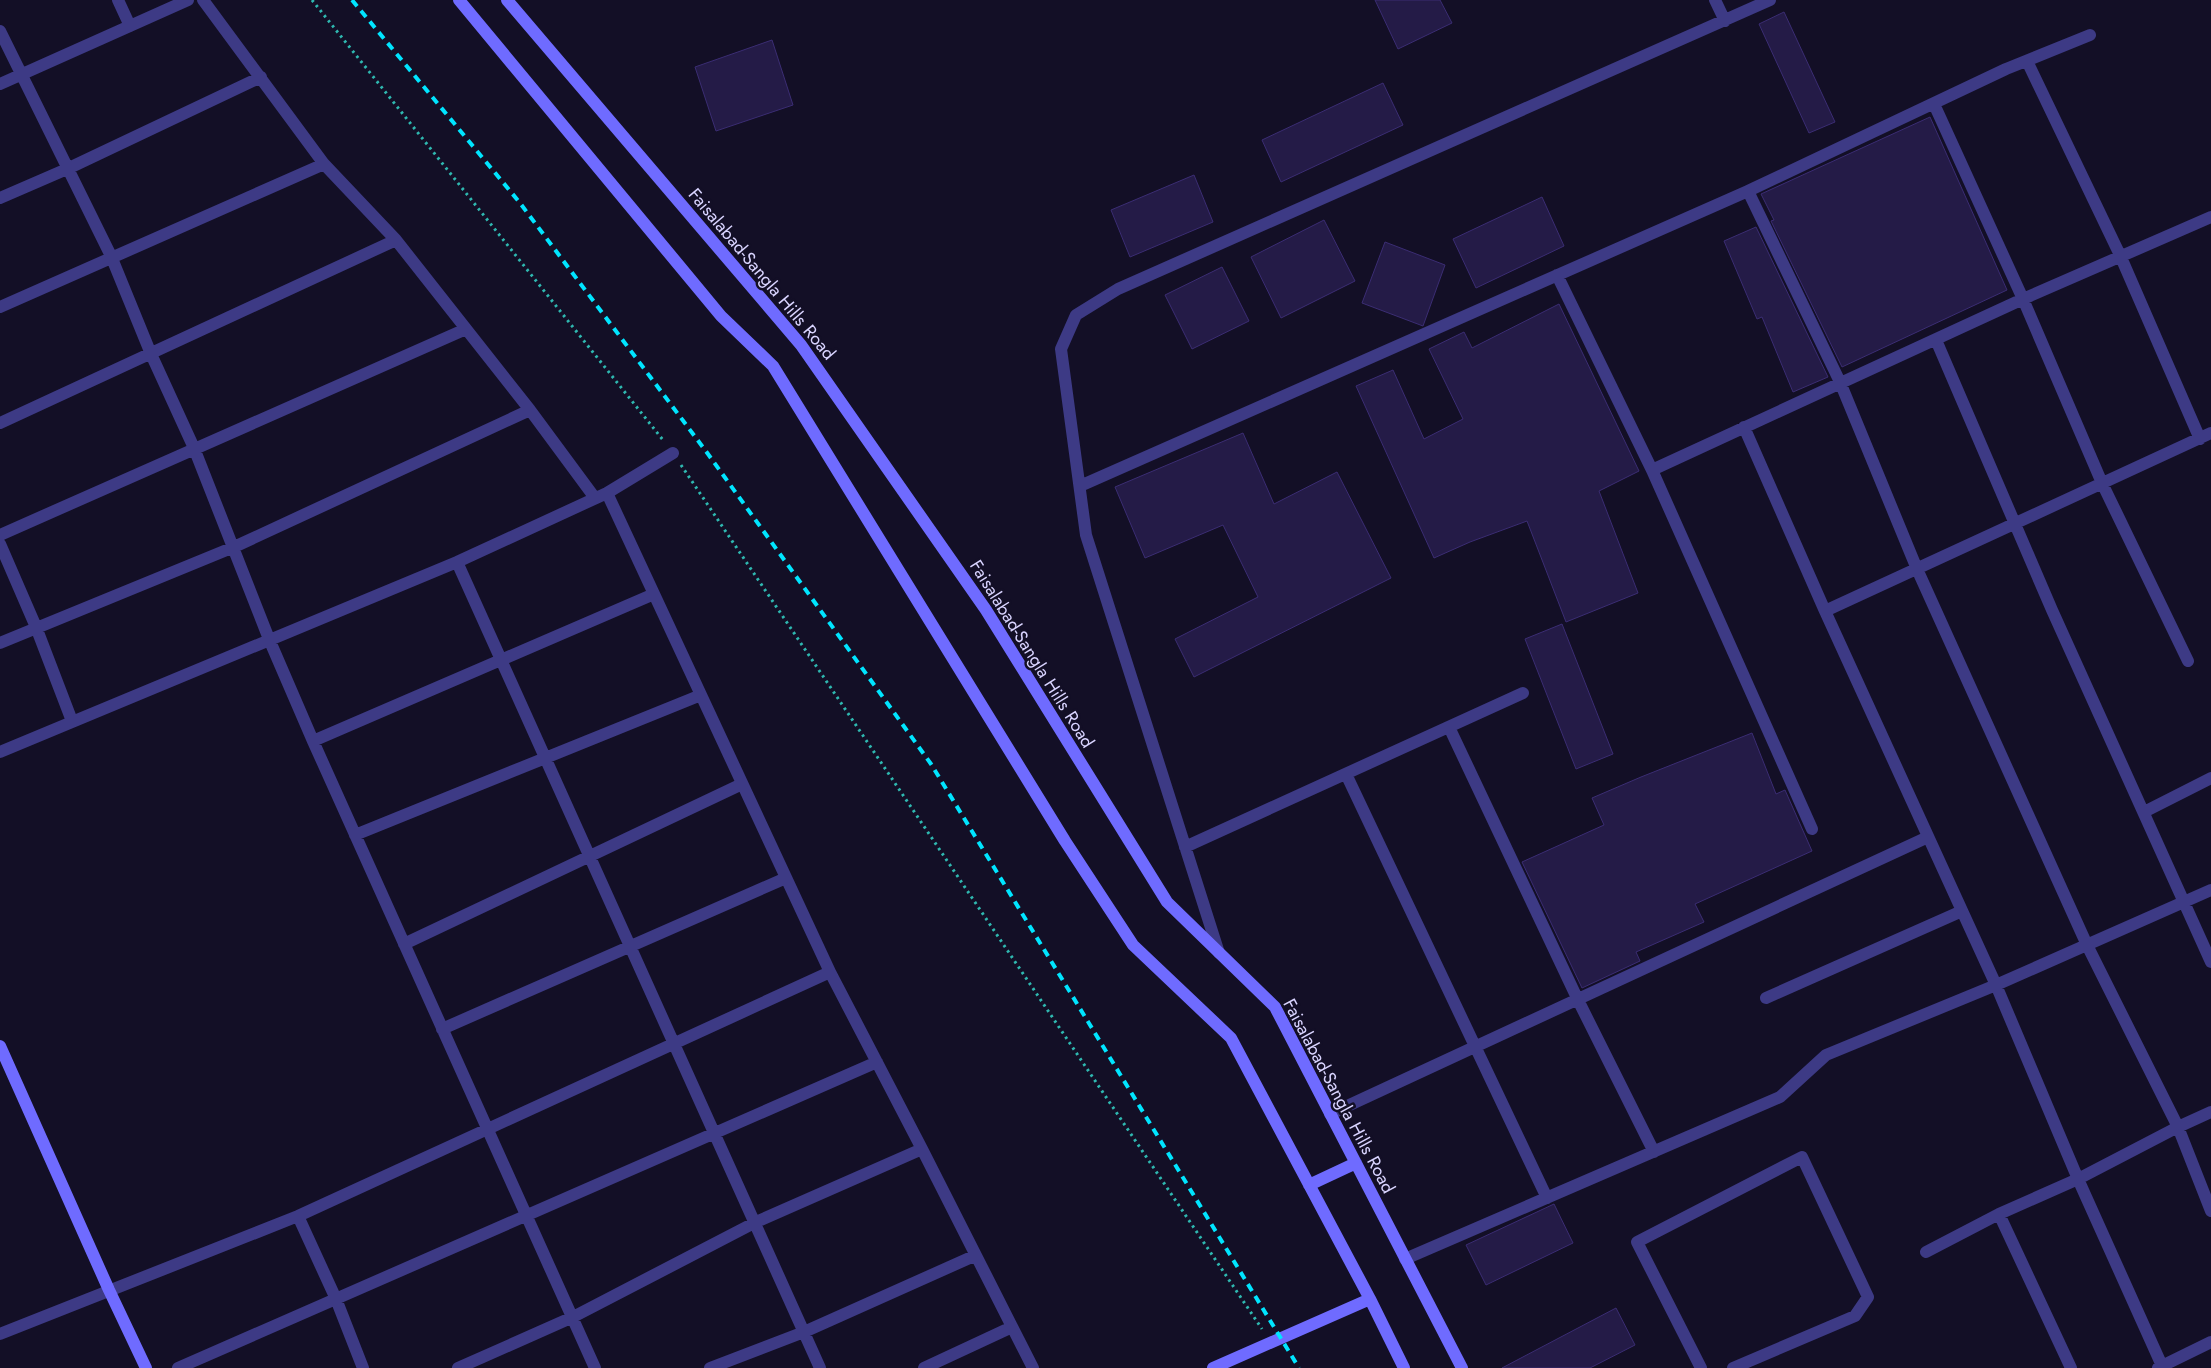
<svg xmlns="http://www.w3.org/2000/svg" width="2211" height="1368" viewBox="0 0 2211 1368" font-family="Jost,sans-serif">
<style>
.building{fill:#241b47;stroke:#3b2d73}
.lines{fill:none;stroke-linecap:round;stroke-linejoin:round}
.path{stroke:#2fb8b0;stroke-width:3;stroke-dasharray:2.5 4;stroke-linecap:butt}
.street{stroke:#3d3a85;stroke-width:12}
.secondary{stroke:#6f6bff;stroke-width:12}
.rail{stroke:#00e5ff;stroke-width:4;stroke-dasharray:8 6;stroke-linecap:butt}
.labels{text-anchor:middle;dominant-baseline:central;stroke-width:5;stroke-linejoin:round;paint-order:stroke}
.street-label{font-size:18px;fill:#d9d4ff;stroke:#130f26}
</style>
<rect width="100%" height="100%" fill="#130f26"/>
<!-- building -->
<path class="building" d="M 1375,0 L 1440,0 L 1452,23 L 1398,49 Z
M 1784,12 L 1835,122 L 1809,133 L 1759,24 Z
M 772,40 L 793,105 L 716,131 L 695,67 Z
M 1383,83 L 1403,125 L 1281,182 L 1262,140 Z
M 1930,117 L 2007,290 L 1842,367 L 1771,221 L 1774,220 L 1761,194 Z
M 1194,175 L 1213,222 L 1130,257 L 1111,210 Z
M 1542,197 L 1564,246 L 1476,288 L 1453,239 Z
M 1324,220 L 1355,281 L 1281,318 L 1251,257 Z
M 1756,227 L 1828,377 L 1793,392 L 1762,317 L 1757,319 L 1724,241 Z
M 1385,242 L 1445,265 L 1423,326 L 1362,303 Z
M 1222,267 L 1249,321 L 1192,349 L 1165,295 Z
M 1559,304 L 1639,471 L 1599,491 L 1638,593 L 1566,622 L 1527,521 L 1470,542 L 1434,558 L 1356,386 L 1393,370 L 1424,439 L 1463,419 L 1429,349 L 1464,332 L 1472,348 Z
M 1243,433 L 1274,504 L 1337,472 L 1391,578 L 1194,677 L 1175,639 L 1258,597 L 1223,525 L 1145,558 L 1115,487 Z
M 1562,624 L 1613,754 L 1576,769 L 1525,639 Z
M 1752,733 L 1776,794 L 1785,790 L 1812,851 L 1695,904 L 1704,922 L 1636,952 L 1640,961 L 1582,988 L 1522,862 L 1604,825 L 1592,798 L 1641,777 Z
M 1554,1204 L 1573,1243 L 1486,1285 L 1466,1245 Z
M 1616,1308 L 1635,1345 L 1590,1368 L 1502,1368 Z"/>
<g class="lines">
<!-- path -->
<path class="path" d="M 312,0 L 663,440
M 681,465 L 1262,1329"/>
<!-- street -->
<path class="street" d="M 118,0 L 130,26
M 203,0 L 324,164 L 396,240 L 530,410 L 595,498
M 1715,0 L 1725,21
M 0,31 L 111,256 L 151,354 L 194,448 L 269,639 L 313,741 L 595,1368
M 2027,61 L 2120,255 L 2200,439
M 0,84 L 188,0
M 1934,104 L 2023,299 L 2102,483 L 2188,661
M 1748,191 L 1840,382 L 1917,569 L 2087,945 L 2178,1127 L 2211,1211
M 0,198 L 67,169 L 261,77
M 1557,275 L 1652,470
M 0,307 L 324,164
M 1936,340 L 2052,610 L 2211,962
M 0,423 L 396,240
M 1744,427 L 1825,611
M 1080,486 L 1748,191 L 2006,69 L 2090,35
M 607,493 L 830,972 L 922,1149 L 1033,1368
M 0,535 L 466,329
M 0,544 L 36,627 L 72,721
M 457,562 L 820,1368
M 0,643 L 234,547 L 530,410
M 1449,727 L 1578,1000 L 1654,1152
M 313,741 L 654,594
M 0,752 L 457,562 L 607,493 L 673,453
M 1346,774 L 1547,1198
M 2144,812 L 2211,778
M 1812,829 L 1652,470 L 2023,299 L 2211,217
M 355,835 L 701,695
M 1185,847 L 1523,693
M 404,944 L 742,784
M 1219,953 L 1086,535 L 1061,349 L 1076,315 L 1118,289 L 1770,0
M 1766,998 L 1962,911
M 442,1029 L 786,878
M 1330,1114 L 1928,837
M 298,1216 L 336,1299 L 363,1368
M 1926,1252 L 1999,1214
M 1405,1259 L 1780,1097 L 1826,1055 L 1996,985 L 2211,890
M 0,1334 L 298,1216 L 830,972
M 178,1368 L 877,1062
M 458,1368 L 573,1317 L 756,1222 L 922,1149
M 710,1368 L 804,1332 L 974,1256
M 924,1368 L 1012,1327
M 1701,1368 L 1637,1242 L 1802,1157 L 1868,1297 L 1855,1316 L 1733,1368
M 2071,1368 L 1999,1214 L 2078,1179 L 2178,1127 L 2211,1112
M 2158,1368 L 2211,1342
M 2163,1368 L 2078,1179 L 1996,985 L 1825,611 L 2211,433"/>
<!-- secondary -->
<path class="secondary" d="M 459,0 L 721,316 L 773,366 L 1065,841 L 1133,945 L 1231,1038 L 1370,1299 L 1404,1368
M 507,0 L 801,345 L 986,610 L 1167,902 L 1275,1007 L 1462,1368
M 0,1046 L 109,1290 L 146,1368
M 1309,1185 L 1356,1163
M 1213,1368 L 1370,1299"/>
<!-- rail -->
<path class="rail" d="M 352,0 L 520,203 L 708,454 L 931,764 L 1299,1368"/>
</g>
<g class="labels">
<!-- street labels -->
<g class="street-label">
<text transform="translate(762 274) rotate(50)">Faisalabad-Sangla Hills Road</text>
<text transform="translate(1032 654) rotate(58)">Faisalabad-Sangla Hills Road</text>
<text transform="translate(1339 1096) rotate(62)">Faisalabad-Sangla Hills Road</text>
</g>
</g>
</svg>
